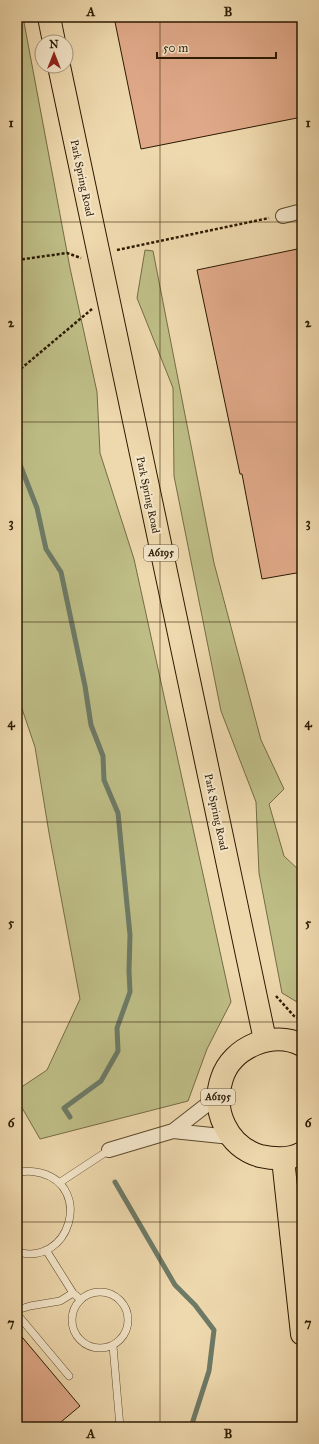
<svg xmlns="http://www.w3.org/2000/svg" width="319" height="1444" viewBox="0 0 319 1444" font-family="'IM FELL Great Primer',serif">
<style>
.green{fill:#bebd86;stroke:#756c44}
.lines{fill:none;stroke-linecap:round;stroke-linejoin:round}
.stream{stroke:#6d7a66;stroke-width:5}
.building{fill:#dfa888;stroke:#2c1a02}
.service-casing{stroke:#5c4a2d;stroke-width:8}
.minor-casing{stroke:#5c4a2d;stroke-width:16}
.primary-casing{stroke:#2c1a02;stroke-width:24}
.path{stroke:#2c1a02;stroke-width:2.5;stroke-dasharray:3 2;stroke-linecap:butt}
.service{stroke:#f4e6ca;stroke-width:7}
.minor{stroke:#f4e6ca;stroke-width:14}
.primary{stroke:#eed8ad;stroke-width:22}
.grid{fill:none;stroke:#2c1a02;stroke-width:1;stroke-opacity:0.55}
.labels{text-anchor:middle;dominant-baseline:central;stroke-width:4;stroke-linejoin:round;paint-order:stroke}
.shield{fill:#f4e6ca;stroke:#68573e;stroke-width:1}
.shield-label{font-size:10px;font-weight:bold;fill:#2c1a02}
.street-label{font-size:11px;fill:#2c1a02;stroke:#f4e6ca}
.neatline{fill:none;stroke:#2c1a02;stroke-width:1.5}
.grid-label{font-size:13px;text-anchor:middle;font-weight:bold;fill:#2c1a02}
</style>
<rect width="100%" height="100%" fill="#eed8ad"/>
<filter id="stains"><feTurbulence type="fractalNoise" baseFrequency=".005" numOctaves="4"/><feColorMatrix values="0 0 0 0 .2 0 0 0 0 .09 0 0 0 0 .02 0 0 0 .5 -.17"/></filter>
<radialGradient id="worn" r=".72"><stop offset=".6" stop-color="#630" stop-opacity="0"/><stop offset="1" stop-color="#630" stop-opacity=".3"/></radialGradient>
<!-- green -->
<path class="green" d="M 17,17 L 23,17 L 70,268 L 97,392 L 100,453 L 134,559 L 231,1002 L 207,1049 L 188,1101 L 40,1139 L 17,1099 L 17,1090 L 47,1070 L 80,999 L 49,833 L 35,747 L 17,694 Z
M 145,250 L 153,251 L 214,563 L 261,740 L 284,789 L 269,804 L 284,856 L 302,873 L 302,1005 L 282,993 L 259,873 L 256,802 L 221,711 L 174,476 L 173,388 L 137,298 Z"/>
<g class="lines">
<!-- stream -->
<path class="stream" d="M 17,457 L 37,508 L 46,549 L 61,572 L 85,686 L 91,725 L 103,756 L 104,780 L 118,813 L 130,935 L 129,971 L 130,992 L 117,1028 L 118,1051 L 101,1081 L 64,1108 L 70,1117
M 115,1182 L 175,1285 L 195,1305 L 214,1330 L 209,1371 L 191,1427"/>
</g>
<!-- building -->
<path class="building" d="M 114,17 L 302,17 L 302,117 L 141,149 Z
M 302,248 L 302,572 L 262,579 L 242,474 L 240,474 L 197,270 Z
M 17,1331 L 80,1406 L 55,1427 L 17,1427 Z"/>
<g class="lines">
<defs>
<path id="service" d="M 17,971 L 17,972
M 17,1162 L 19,1172
M 17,1173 C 25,1170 33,1171 41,1173 C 93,1187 70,1267 17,1252
M 59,1183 L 109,1150
M 46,1250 L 73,1293 L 80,1299
M72 1320a28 28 0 1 1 56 0a28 28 0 1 1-56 0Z
M 17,1310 L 30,1306 L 60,1301 L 73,1293
M 17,1314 L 69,1376
M 113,1346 L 120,1427"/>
<path id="minor" d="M 283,216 L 302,211
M 173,1131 L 231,1137
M 109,1150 L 173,1131 L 218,1096"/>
<path id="primary" d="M 49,17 L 54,42
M 59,66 L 265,1040
M 302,1045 C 273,1030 232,1047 222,1078 C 211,1110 227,1146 260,1156 C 274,1159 290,1160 302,1153
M 283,1159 L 302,1334"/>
</defs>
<!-- service casing -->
<use href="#service" class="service-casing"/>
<!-- minor casing -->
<use href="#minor" class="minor-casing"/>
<!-- primary casing -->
<use href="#primary" class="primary-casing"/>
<!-- path -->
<path class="path" d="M 117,250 L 269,218
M 17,260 L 67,253 L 81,258
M 17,372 L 92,309
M 276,996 L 294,1016 L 302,1020"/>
<!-- service -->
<use href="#service" class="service"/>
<!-- minor -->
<use href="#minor" class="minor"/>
<!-- primary -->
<use href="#primary" class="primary"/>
</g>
<!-- grid -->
<path class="grid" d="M 160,17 L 160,1427M 17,222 L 302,222M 17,422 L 302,422M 17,622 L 302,622M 17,822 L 302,822M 17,1022 L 302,1022M 17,1222 L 302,1222"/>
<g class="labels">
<!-- shield labels -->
<g class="shield">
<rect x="144" y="545" width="34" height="16" rx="3"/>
<rect x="201" y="1089" width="34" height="16" rx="3"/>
</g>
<g class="shield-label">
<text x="161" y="553">A6195</text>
<text x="218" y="1097">A6195</text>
</g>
<!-- street labels -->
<g class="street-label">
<text transform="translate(82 178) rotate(78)">Park Spring Road</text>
<text transform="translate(148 495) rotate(78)">Park Spring Road</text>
<text transform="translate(216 812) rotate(78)">Park Spring Road</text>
</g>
</g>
<!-- margin -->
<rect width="319" height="1444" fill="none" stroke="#eed8ad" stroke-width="44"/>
<!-- north arrow -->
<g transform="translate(54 54)"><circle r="19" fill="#f4e6ca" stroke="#a4947a"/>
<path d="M0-3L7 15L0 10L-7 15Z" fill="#8f2418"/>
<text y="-6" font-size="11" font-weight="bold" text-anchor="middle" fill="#2c1a02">N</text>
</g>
<!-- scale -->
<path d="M157 52v6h119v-6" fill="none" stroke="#2c1a02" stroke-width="2"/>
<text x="163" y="52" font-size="12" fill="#2c1a02" stroke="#f4e6ca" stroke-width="3" paint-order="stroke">50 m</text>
<rect x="22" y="22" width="275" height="1400" class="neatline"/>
<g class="grid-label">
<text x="91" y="16">A</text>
<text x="228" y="16">B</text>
<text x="11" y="127">1</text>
<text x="308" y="127">1</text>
<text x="11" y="327">2</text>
<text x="308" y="327">2</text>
<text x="11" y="527">3</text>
<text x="308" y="527">3</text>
<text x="11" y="727">4</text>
<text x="308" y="727">4</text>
<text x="11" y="927">5</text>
<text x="308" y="927">5</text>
<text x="11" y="1127">6</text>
<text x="308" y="1127">6</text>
<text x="11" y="1327">7</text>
<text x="308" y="1327">7</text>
<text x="91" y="1438">A</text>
<text x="228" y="1438">B</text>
</g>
<rect width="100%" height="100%" filter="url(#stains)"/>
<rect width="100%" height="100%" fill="url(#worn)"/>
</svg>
